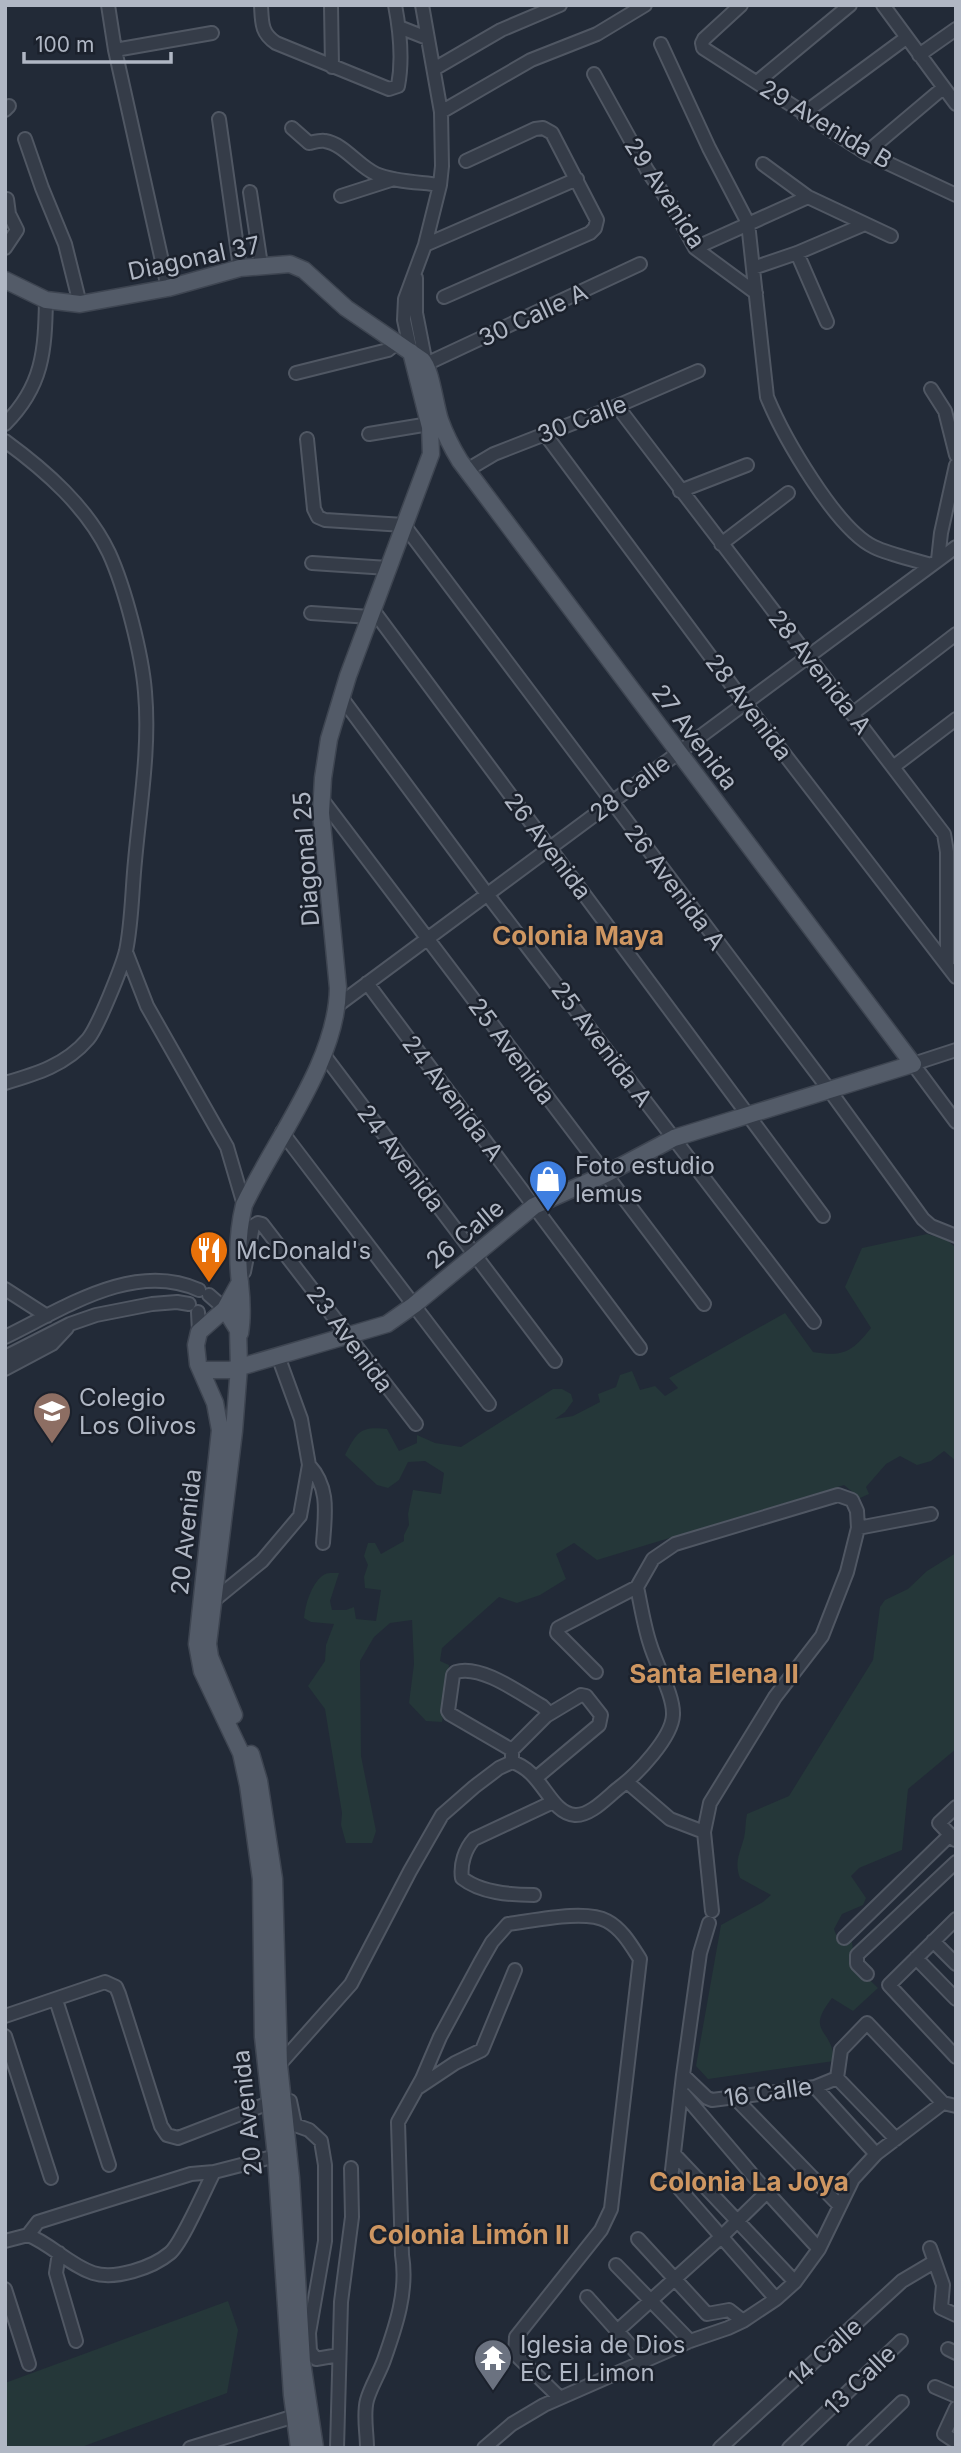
<svg xmlns="http://www.w3.org/2000/svg" width="961" height="2453" viewBox="0 0 961 2453" font-family="Inter,sans-serif">
<style>
.green{fill:#253739}
.lines{fill:none;stroke-linecap:round;stroke-linejoin:round}
.minor-casing{stroke:#505763;stroke-width:16}
.major-casing{stroke:#3e4551;stroke-width:19}
.minor{stroke:#353c48;stroke-width:12}
.major{stroke:#535b68;stroke-width:16}
.labels{text-anchor:middle;dominant-baseline:central;stroke-width:5;stroke-linejoin:round;paint-order:stroke}
.street-label{font-size:24px;fill:#b0b7c4;stroke:#1b212c}
.poi-label{font-size:24px;fill:#b0b7c4;stroke:#1b212c;text-anchor:start}
.neighbourhood-label{font-size:26px;font-weight:bold;fill:#ce9661;stroke:#1b212c}
</style>
<rect width="100%" height="100%" fill="#222a37"/>
<!-- green -->
<path class="green" d="M 927,1234 L 947,1240 L 956,1248 L 956,1277 L 954,1279 L 956,1282 L 956,1461 L 944,1451 L 931,1461 L 917,1465 L 900,1456 L 886,1464 L 866,1487 L 869,1494 L 860,1498 L 844,1485 L 597,1560 L 574,1543 L 556,1554 L 566,1579 L 540,1595 L 517,1603 L 499,1597 L 442,1648 L 440,1661 L 449,1665 L 448,1692 L 442,1722 L 426,1721 L 409,1703 L 414,1664 L 412,1620 L 390,1623 L 374,1637 L 360,1661 L 361,1756 L 376,1831 L 372,1843 L 346,1843 L 341,1825 L 342,1813 L 325,1709 L 308,1686 L 325,1661 L 326,1645 L 334,1624 L 311,1622 L 304,1618 C 305,1605 311,1585 322,1576 C 326,1572 333,1573 339,1573 L 330,1601 L 332,1610 L 346,1610 L 354,1607 L 356,1619 L 376,1621 L 381,1590 L 365,1588 L 364,1577 L 368,1565 L 364,1556 L 368,1543 L 375,1543 L 381,1554 L 404,1541 L 404,1535 L 409,1525 L 408,1514 L 413,1490 L 441,1494 L 444,1473 L 425,1461 L 408,1462 L 399,1480 L 388,1488 L 377,1485 L 345,1455 C 357,1432 360,1426 387,1429 L 399,1451 L 417,1443 L 417,1435 L 435,1443 L 461,1447 L 553,1389 L 562,1389 L 571,1394 L 573,1401 L 565,1412 L 555,1419 L 573,1416 L 600,1402 L 598,1394 L 616,1387 L 620,1375 L 632,1371 L 640,1390 L 655,1386 L 665,1396 L 678,1388 L 669,1378 L 785,1313 L 813,1352 C 844,1357 852,1352 871,1328 L 845,1287 L 862,1248 Z
M 956,1553 L 956,1749 L 908,1789 L 902,1850 L 859,1868 L 851,1876 L 866,1898 L 863,1905 L 842,1914 L 834,1929 L 839,1943 L 852,1942 L 853,1950 L 849,1960 L 878,1988 L 853,2011 L 832,1998 C 804,2034 833,2027 834,2061 L 708,2079 L 696,2066 L 721,1925 L 763,1902 L 771,1895 L 740,1878 C 734,1862 740,1853 744,1838 C 746,1830 745,1822 747,1814 L 789,1796 L 873,1660 L 880,1607 L 885,1600 L 908,1589 L 927,1571 Z
M 228,2301 L 238,2330 L 227,2393 L 79,2448 L 5,2448 L 5,2383 Z"/>
<g class="lines">
<defs>
<path id="minor" d="M 108,5 L 115,50 L 168,288
M 261,5 C 262,23 261,33 276,43 L 389,89 L 398,86 C 403,60 400,31 395,5
M 331,5 L 332,67
M 741,5 L 704,39 L 702,43 L 703,48 L 866,153 L 956,195
M 883,5 L 956,104
M 399,27 L 427,38
M 661,44 L 709,148 L 748,223 L 767,397 C 783,436 836,529 874,547 C 891,555 912,559 931,565
M 115,50 L 212,33
M 919,55 L 956,29
M 434,69 L 501,30 L 560,5
M 594,74 L 647,170 L 675,211 L 695,248 L 756,293
M 757,82 L 850,5
M 5,110 L 9,106
M 441,112 L 531,60 L 597,34 L 645,5
M 803,114 L 906,38
M 219,119 L 240,268
M 292,128 L 309,143 C 314,142 321,140 325,141 C 344,144 358,166 376,174 C 395,182 420,182 440,185
M 25,139 L 42,188 L 65,244 L 80,304
M 866,153 L 943,88
M 763,164 L 808,197 L 891,236
M 250,192 L 261,265
M 341,196 L 394,179
M 425,245 L 577,179
M 5,248 L 17,230 L 9,214 L 7,199
M 695,248 L 808,197
M 797,253 L 827,322
M 753,268 L 797,253 L 865,224
M 416,278 L 416,313 L 426,364 L 640,264
M 444,297 L 590,233 L 595,228 L 597,220 L 552,133 L 543,128 L 535,129 L 466,161
M 411,352 L 404,320 L 405,299 L 425,245 L 440,185 L 442,166 L 441,112 L 422,5
M 296,373 L 388,350 L 397,343
M 931,389 L 945,411 L 956,455
M 617,406 L 944,834 L 947,852 L 947,964
M 5,424 C 43,386 45,351 46,300
M 369,434 L 429,424
M 545,434 L 745,703 L 956,977
M 307,439 L 314,509 L 318,517 L 325,520 L 404,525 L 830,1091 L 923,1219 L 931,1226 L 956,1236
M 5,441 C 46,471 87,507 109,553 C 125,588 142,654 145,692 C 150,748 140,805 135,861 C 132,890 132,922 126,951 C 122,967 98,1027 88,1039 C 66,1065 36,1074 5,1083
M 467,470 L 494,454 L 617,406 L 698,371
M 680,491 L 747,465
M 721,544 L 788,493
M 938,560 L 941,533 L 956,465
M 312,563 L 388,568
M 373,610 L 823,1216
M 311,613 L 370,617
M 341,697 L 487,894 L 814,1322
M 852,714 L 956,634
M 893,767 L 956,719
M 321,798 L 704,1304
M 126,952 L 147,1006 L 227,1147 L 244,1205
M 367,983 L 640,1348
M 338,1005 L 956,547
M 956,1050 L 913,1064 L 956,1122
M 324,1055 L 555,1361
M 282,1132 L 489,1404
M 244,1272 L 253,1226 L 258,1223 L 262,1224 L 416,1424
M 5,1289 L 47,1316
M 209,1295 L 225,1309
M 198,1312 L 199,1332
M 5,1337 C 63,1309 134,1260 199,1290
M 5,1357 L 70,1324 L 96,1315 L 152,1304 L 177,1302 L 189,1304
M 5,1369 L 52,1344 L 67,1328
M 309,1465 C 330,1488 325,1514 323,1543
M 858,1528 L 931,1514
M 213,1601 L 262,1561 L 300,1516 L 309,1465 L 301,1419 L 278,1356
M 596,1672 L 557,1633 L 558,1628 L 637,1587 L 653,1559 L 675,1544 L 838,1495 L 852,1500 L 857,1511 L 858,1528 L 847,1572 L 822,1636 L 775,1697 L 710,1803 L 704,1832 L 712,1911
M 512,1750 L 450,1714 L 448,1711 L 453,1675 L 456,1672 C 481,1664 521,1694 542,1706 L 547,1711 L 546,1716
M 512,1758 L 512,1750 L 546,1716 L 581,1695 L 586,1696 L 601,1715 L 599,1725 L 537,1777
M 627,1782 L 670,1819 L 704,1832
M 955,1840 L 939,1823 L 956,1807
M 534,1895 C 510,1895 481,1893 462,1878 C 460,1864 465,1849 474,1839 L 553,1802
M 956,1919 L 889,1985 L 956,2057
M 709,1923 L 700,1953 L 683,2075 L 671,2179 L 776,2299
M 844,1938 L 950,1835
M 933,1941 L 956,1964
M 916,1958 L 956,1999
M 867,1974 L 857,1964 L 857,1955 L 956,1862
M 56,2000 L 109,2165
M 5,2016 L 105,1982 L 116,1987 L 119,1994 L 161,2126 L 167,2135 L 178,2138 L 269,2103
M 5,2036 L 51,2178
M 279,2065 L 351,1984 L 410,1871 L 442,1815 L 474,1787 L 499,1768 L 512,1762 C 543,1771 549,1813 575,1815 C 591,1816 608,1796 620,1787 C 637,1774 672,1738 673,1715 C 674,1695 656,1665 650,1644 C 644,1626 641,1606 637,1587
M 683,2075 L 707,2098 L 712,2100 L 815,2087 L 837,2078 L 841,2050 L 867,2023 L 943,2103
M 837,2078 L 896,2139
M 419,2087 L 455,2063 L 482,2050 L 515,1970
M 815,2087 L 876,2154
M 681,2091 L 767,2192 L 819,2249
M 734,2097 L 840,2206
M 283,2101 L 290,2101 L 295,2125 L 309,2130 L 321,2141 L 325,2165 L 325,2241 L 309,2333 L 310,2351 L 316,2359 L 339,2355
M 674,2154 L 795,2282
M 28,2235 C 51,2244 69,2265 93,2273 C 115,2280 152,2268 170,2253 C 182,2243 205,2189 214,2172
M 638,2239 L 707,2314 L 729,2310 L 743,2321
M 5,2241 L 28,2235 L 38,2222 L 191,2174 L 214,2172 L 276,2156
M 930,2248 L 943,2285 L 941,2308 L 956,2315
M 59,2253 L 56,2273 L 76,2341
M 616,2265 L 690,2341
M 5,2289 L 29,2364
M 587,2297 L 644,2361
M 617,2331 L 720,2238 L 767,2192
M 948,2349 L 956,2353
M 935,2387 L 956,2396
M 956,2408 L 944,2434 L 956,2442
M 190,2448 L 295,2416
M 337,2448 L 341,2302 L 352,2217 L 351,2168
M 367,2448 C 367,2432 363,2415 367,2400 C 371,2386 379,2374 384,2360 C 396,2326 408,2291 402,2255 L 398,2122 L 422,2079 L 440,2037 L 480,1963 L 492,1942 L 508,1924 C 533,1921 585,1909 607,1921 C 622,1929 631,1945 640,1959 L 611,2209 L 601,2230 L 516,2337 L 515,2354 L 560,2398
M 484,2448 L 512,2424 L 544,2405 L 690,2341 L 728,2328 L 743,2321 L 776,2299 L 795,2282 L 819,2249 L 853,2179 L 876,2154 L 943,2103 L 956,2106
M 720,2448 L 902,2281 L 934,2262
M 789,2448 L 901,2341
M 854,2448 L 902,2402"/>
<path id="major" d="M 5,280 L 46,300 L 80,304 L 168,288 L 240,268 L 290,264 L 304,270 L 346,308 L 422,360 C 431,369 435,405 440,420 C 445,434 452,448 460,461 L 913,1064 L 674,1138 L 606,1174 L 534,1206 L 414,1305 L 387,1324 L 230,1370 L 201,1370
M 240,1282 L 225,1309 L 199,1332 L 196,1345 L 198,1364 L 215,1403 L 220,1430 L 197,1644 L 202,1671 L 241,1753 L 248,1785 L 261,1879 L 263,2037 L 276,2156 L 292,2395 L 299,2448
M 225,1309 L 238,1330 L 239,1367 L 234,1431 L 208,1644 L 210,1657 L 234,1715
M 240,1333 C 243,1316 242,1301 240,1283 C 237,1258 238,1230 244,1205 C 275,1139 337,1062 338,988 L 321,813 L 323,778 L 329,739 L 348,676 L 431,454 L 430,427 L 411,352
M 251,1754 L 259,1781 L 274,1879 L 279,2065 L 291,2178 L 302,2362 L 315,2448"/>
</defs>
<!-- minor casing -->
<use href="#minor" class="minor-casing"/>
<!-- major casing -->
<use href="#major" class="major-casing"/>
<!-- minor -->
<use href="#minor" class="minor"/>
<!-- major -->
<use href="#major" class="major"/>
</g>
<!-- icons -->
<defs>
<symbol id="shop-pin" viewBox="-11 -11 22 30"><path d="M0 17L-7.5 6A9.5 9.5 0 1 1 7.5 6Z" fill="#3f7fe0" stroke="#1b212c"/><path d="M-5-2.5h2.3a2.7 3.5 0 0 1 5.4 0H5L5.5 6h-11ZM-1.5-2.5h3a1.5 2.3 0 0 0-3 0Z" fill="#fff"/></symbol>
<symbol id="restaurant-pin" viewBox="-11 -11 22 30"><path d="M0 17L-7.5 6A9.5 9.5 0 1 1 7.5 6Z" fill="#e8710a" stroke="#1b212c"/><path d="M-5-6h1v4h1v-4h1v4h1v-4h1v5L-1.5 .5V6h-2V.5L-5-1ZM5-6V6H3V1.5H1.5Q1.5-4 5-6Z" fill="#fff"/></symbol>
<symbol id="school-pin" viewBox="-11 -11 22 30"><path d="M0 17L-7.5 6A9.5 9.5 0 1 1 7.5 6Z" fill="#8d6e63" stroke="#1b212c"/><path d="M0-5L7-2L0 1L-7-2ZM-4 1L0 2.5L4 1V4Q0 6-4 4Z" fill="#fff"/></symbol>
<symbol id="temple-pin" viewBox="-11 -11 22 30"><path d="M0 17L-7.5 6A9.5 9.5 0 1 1 7.5 6Z" fill="#6b7280" stroke="#1b212c"/><path d="M0-6L5-2H3V0L6.5 2.5H4V6H1.5V3h-3V6H-4V2.5H-6.5L-3 0V-2H-5Z" fill="#fff"/></symbol>
</defs>
<g fill-rule="evenodd">
<use href="#shop-pin" x="526" y="1157" width="44" height="60"/>
<use href="#restaurant-pin" x="187" y="1228" width="44" height="60"/>
<use href="#school-pin" x="30" y="1389" width="44" height="60"/>
<use href="#temple-pin" x="471" y="2336" width="44" height="60"/>
</g>
<g class="labels">
<!-- street labels -->
<g class="street-label">
<text transform="translate(826 124) rotate(31)">29 Avenida B</text>
<text transform="translate(665 193) rotate(57)">29 Avenida</text>
<text transform="translate(194 258) rotate(-12)">Diagonal 37</text>
<text transform="translate(533 315) rotate(-25)">30 Calle A</text>
<text transform="translate(582 419) rotate(-21)">30 Calle</text>
<text transform="translate(820 672) rotate(52)">28 Avenida A</text>
<text transform="translate(749 707) rotate(53)">28 Avenida</text>
<text transform="translate(695 737) rotate(53)">27 Avenida</text>
<text transform="translate(630 788) rotate(-37)">28 Calle</text>
<text transform="translate(548 846) rotate(53)">26 Avenida</text>
<text transform="translate(306 859) rotate(-94)">Diagonal 25</text>
<text transform="translate(675 887) rotate(53)">26 Avenida A</text>
<text transform="translate(602 1044) rotate(53)">25 Avenida A</text>
<text transform="translate(512 1051) rotate(53)">25 Avenida</text>
<text transform="translate(453 1098) rotate(53)">24 Avenida A</text>
<text transform="translate(401 1158) rotate(53)">24 Avenida</text>
<text transform="translate(465 1234) rotate(-40)">26 Calle</text>
<text transform="translate(350 1339) rotate(53)">23 Avenida</text>
<text transform="translate(186 1532) rotate(-84)">20 Avenida</text>
<text transform="translate(768 2092) rotate(-8)">16 Calle</text>
<text transform="translate(247 2113) rotate(-96)">20 Avenida</text>
<text transform="translate(825 2352) rotate(-42)">14 Calle</text>
<text transform="translate(860 2380) rotate(-44)">13 Calle</text>
</g>
<!-- poi labels -->
<g class="poi-label">
<text x="575" y="1165">Foto estudio<tspan x="575" dy="28">lemus</tspan></text>
<text x="236" y="1250">McDonald's</text>
<text x="79" y="1397">Colegio<tspan x="79" dy="28">Los Olivos</tspan></text>
<text x="520" y="2344">Iglesia de Dios<tspan x="520" dy="28">EC El Limon</tspan></text>
</g>
<!-- neighbourhood labels -->
<g class="neighbourhood-label">
<text x="578" y="935">Colonia Maya</text>
<text x="714" y="1673">Santa Elena II</text>
<text x="749" y="2181">Colonia La Joya</text>
<text x="469" y="2234">Colonia Limón II</text>
</g>
</g>
<!-- border -->
<rect width="961" height="2453" fill="none" stroke="#b0b7c4" stroke-width="14"/>
<!-- scale -->
<path d="M24 52v10h147v-10" fill="none" stroke="#b0b7c4" stroke-width="3.5"/>
<text x="35" y="52" font-size="21" fill="#b0b7c4" stroke="#1b212c" stroke-width="5" paint-order="stroke">100 m</text>
</svg>
